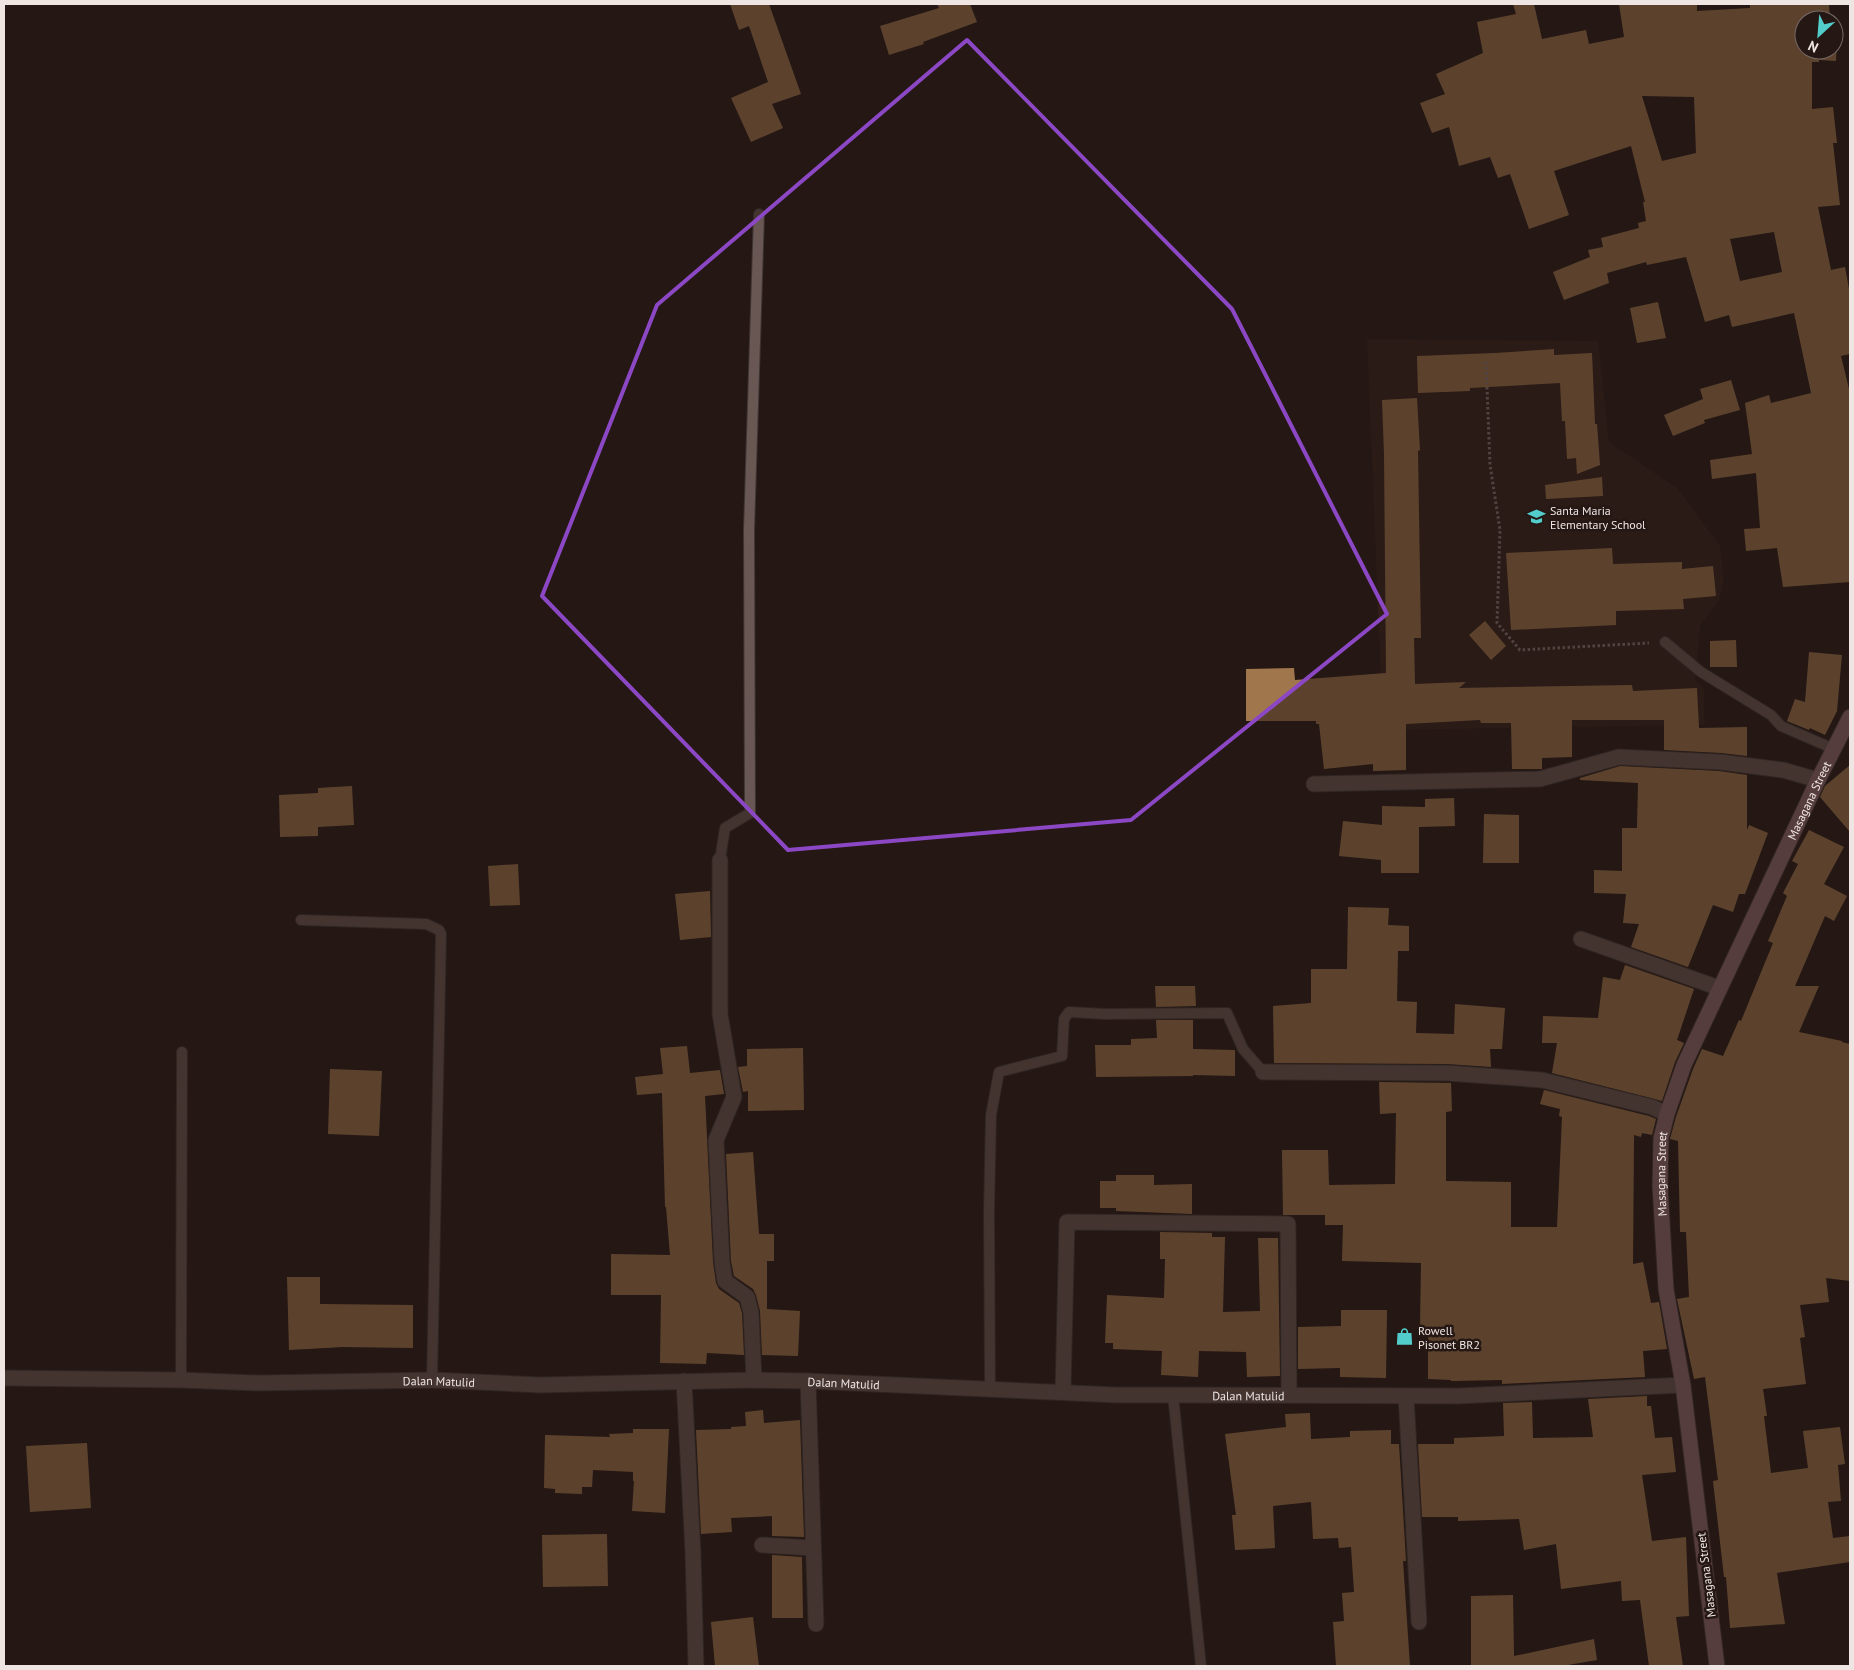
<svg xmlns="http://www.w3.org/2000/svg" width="1854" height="1670" viewBox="0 0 1854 1670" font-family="'PT Sans',sans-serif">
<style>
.built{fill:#331f1a}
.building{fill:#a0774d;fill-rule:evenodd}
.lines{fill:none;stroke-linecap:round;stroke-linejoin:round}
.lane-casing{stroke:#403634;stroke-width:12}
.street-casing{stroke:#403634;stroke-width:17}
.secondary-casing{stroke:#403634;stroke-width:17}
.path{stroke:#857976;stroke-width:3;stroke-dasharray:2.5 2.5;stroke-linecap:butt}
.lane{stroke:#685753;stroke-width:10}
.street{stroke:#685753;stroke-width:15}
.secondary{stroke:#926a6f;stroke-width:15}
.marked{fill:none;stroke:#8c48c4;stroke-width:4;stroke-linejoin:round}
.labels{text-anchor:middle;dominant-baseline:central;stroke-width:5;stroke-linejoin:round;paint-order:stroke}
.poi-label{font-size:12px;fill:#efe5e3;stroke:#251814;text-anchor:start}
.street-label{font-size:12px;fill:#efe5e3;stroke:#251814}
</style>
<rect width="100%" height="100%" fill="#251814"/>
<!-- built -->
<path class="built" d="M 1367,339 L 1598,341 L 1609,442 L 1677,488 L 1720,546 L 1724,580 L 1719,601 L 1700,626 L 1695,681 L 1704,689 L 1704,725 L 1383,730 Z"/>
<!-- building -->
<path class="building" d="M 730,4 L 769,4 L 801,94 L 772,104 L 783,128 L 751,142 L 731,98 L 768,82 L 749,26 L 739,30 Z
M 937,4 L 970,4 L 977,22 L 923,42 L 924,44 L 889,55 L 880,26 L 939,8 Z
M 1513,4 L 1534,4 L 1542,39 L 1586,30 L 1589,44 L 1624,37 L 1619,4 L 1697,5 L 1697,11 L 1750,8 L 1750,4 L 1829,4 L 1830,20 L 1804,20 L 1804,50 L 1834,50 L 1834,37 L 1837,37 L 1836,61 L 1819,60 L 1819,62 L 1812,62 L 1812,109 L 1833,107 L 1837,143 L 1833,143 L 1840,205 L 1818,207 L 1831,270 L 1845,267 L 1850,294 L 1850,354 L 1841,356 L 1850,393 L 1850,582 L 1783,587 L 1777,548 L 1746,551 L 1744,529 L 1760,528 L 1756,473 L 1712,479 L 1710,460 L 1752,454 L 1745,403 L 1769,395 L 1771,403 L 1811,393 L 1794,313 L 1732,327 L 1729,315 L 1705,322 L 1686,257 L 1647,265 L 1646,262 L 1607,273 L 1609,283 L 1564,300 L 1553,272 L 1590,257 L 1588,250 L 1603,247 L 1601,238 L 1639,228 L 1638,223 L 1646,221 L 1643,202 L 1645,202 L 1631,146 L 1554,171 L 1569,215 L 1529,229 L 1510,174 L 1498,178 L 1490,157 L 1459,166 L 1449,127 L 1432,133 L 1420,103 L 1445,94 L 1436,74 L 1483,53 L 1477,22 L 1516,14 ZM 1642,96 L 1694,97 L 1696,153 L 1662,161 ZM 1774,232 L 1782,272 L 1740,281 L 1730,239 Z
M 1658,302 L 1666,338 L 1637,343 L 1630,308 Z
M 1554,349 L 1554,355 L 1592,353 L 1595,424 L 1597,424 L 1600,465 L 1577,474 L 1576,458 L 1567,459 L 1565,421 L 1562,421 L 1560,383 L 1470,388 L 1470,391 L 1418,393 L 1417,356 L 1495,353 Z
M 1731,380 L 1740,410 L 1704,420 L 1705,423 L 1673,436 L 1664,415 L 1703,399 L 1700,389 Z
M 1417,398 L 1420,450 L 1418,451 L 1421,638 L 1414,638 L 1415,684 L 1466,682 L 1459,688 L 1632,685 L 1633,691 L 1697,688 L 1699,728 L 1747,727 L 1747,756 L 1721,753 L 1664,750 L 1664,720 L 1572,720 L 1572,757 L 1542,758 L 1542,769 L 1512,769 L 1511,723 L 1481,723 L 1480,720 L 1406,724 L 1406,770 L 1373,771 L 1373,764 L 1324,769 L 1319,724 L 1316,724 L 1316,721 L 1246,721 L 1246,669 L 1294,668 L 1295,680 L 1386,673 L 1384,454 L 1382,400 Z
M 1602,477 L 1603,496 L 1546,499 L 1545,485 Z
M 1612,548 L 1613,564 L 1682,562 L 1682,569 L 1713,566 L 1716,596 L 1683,599 L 1684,609 L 1616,611 L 1616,625 L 1511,630 L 1506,553 Z
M 1485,621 L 1506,646 L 1491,660 L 1469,635 Z
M 1736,640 L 1737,667 L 1710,667 L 1710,641 Z
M 1809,652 L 1842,655 L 1837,711 L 1825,735 L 1810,728 L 1809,730 L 1787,721 L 1795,699 L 1805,702 Z
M 1850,765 L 1850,832 L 1820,797 L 1825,786 Z
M 1620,766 L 1719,771 L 1747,775 L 1747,830 L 1749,825 L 1768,833 L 1745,894 L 1739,894 L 1733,912 L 1713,905 L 1688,967 L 1631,947 L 1639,924 L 1623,923 L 1626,894 L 1594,893 L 1594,870 L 1622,871 L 1622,828 L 1637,828 L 1638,783 L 1580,780 L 1580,778 Z
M 352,786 L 354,825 L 318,827 L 318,836 L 280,837 L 279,795 L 318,793 L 318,788 Z
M 1454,798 L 1455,826 L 1419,827 L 1419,873 L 1381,873 L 1381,860 L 1339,856 L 1343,821 L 1382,825 L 1382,806 L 1425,807 L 1425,799 Z
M 1484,814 L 1519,815 L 1519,863 L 1483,863 Z
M 1809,830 L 1844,847 L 1824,884 L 1847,896 L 1834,921 L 1825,916 L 1795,986 L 1819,986 L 1799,1032 L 1842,1041 L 1842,1042 L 1850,1044 L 1850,1281 L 1826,1278 L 1829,1302 L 1800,1305 L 1805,1337 L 1800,1338 L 1806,1384 L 1763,1389 L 1767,1416 L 1764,1416 L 1771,1473 L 1808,1468 L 1803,1431 L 1840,1427 L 1845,1464 L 1838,1465 L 1841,1501 L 1828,1502 L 1833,1538 L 1850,1536 L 1850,1562 L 1777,1573 L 1785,1624 L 1730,1628 L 1726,1577 L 1724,1577 L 1713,1481 L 1718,1480 L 1705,1377 L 1694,1379 L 1677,1299 L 1689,1297 L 1686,1232 L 1680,1232 L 1678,1141 L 1670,1139 L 1676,1117 L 1693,1069 L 1702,1049 L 1723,1056 L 1739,1020 L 1741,1021 L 1773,943 L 1768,941 L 1787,896 L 1783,893 L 1798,864 L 1792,861 Z
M 518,864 L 520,905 L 490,906 L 488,866 Z
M 710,891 L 711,937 L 680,940 L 675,894 Z
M 1348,907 L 1389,908 L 1388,925 L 1409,926 L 1409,951 L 1398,951 L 1397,1001 L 1417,1002 L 1416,1033 L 1454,1034 L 1455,1004 L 1505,1008 L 1502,1049 L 1490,1049 L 1491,1067 L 1447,1064 L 1274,1063 L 1273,1006 L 1311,1003 L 1311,969 L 1347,969 Z
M 1625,965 L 1694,989 L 1677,1040 L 1684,1043 L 1675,1062 L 1662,1101 L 1552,1073 L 1557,1043 L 1542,1043 L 1543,1016 L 1598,1018 L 1603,977 L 1620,980 Z
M 1155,986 L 1195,986 L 1196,1006 L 1156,1007 Z
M 1156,1020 L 1193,1020 L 1193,1049 L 1235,1050 L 1235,1076 L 1193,1075 L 1193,1076 L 1096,1077 L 1095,1045 L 1131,1045 L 1131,1039 L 1157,1038 Z
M 687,1046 L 690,1073 L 720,1070 L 724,1094 L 705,1096 L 713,1262 L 716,1283 L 719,1289 L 739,1303 L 742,1313 L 744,1355 L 707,1353 L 706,1364 L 660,1363 L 661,1295 L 611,1295 L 611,1254 L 670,1255 L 666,1207 L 665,1207 L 662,1093 L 637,1095 L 635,1077 L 663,1074 L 660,1048 Z
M 803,1048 L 804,1110 L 748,1111 L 748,1091 L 743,1092 L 738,1067 L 747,1066 L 747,1049 Z
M 330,1069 L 382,1071 L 379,1136 L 328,1134 Z
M 1379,1082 L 1451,1083 L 1452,1111 L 1446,1112 L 1446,1181 L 1511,1182 L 1511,1227 L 1557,1227 L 1562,1117 L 1559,1116 L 1560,1109 L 1540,1104 L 1544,1090 L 1649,1116 L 1656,1119 L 1652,1135 L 1642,1133 L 1641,1137 L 1634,1135 L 1633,1264 L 1643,1262 L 1651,1303 L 1659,1302 L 1667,1349 L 1643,1351 L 1645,1377 L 1502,1384 L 1502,1380 L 1451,1381 L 1451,1380 L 1428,1379 L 1428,1328 L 1420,1327 L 1421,1263 L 1342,1261 L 1343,1225 L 1325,1225 L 1325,1215 L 1283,1215 L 1282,1150 L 1328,1150 L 1329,1185 L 1395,1184 L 1396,1113 L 1380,1114 Z
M 753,1152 L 759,1234 L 774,1234 L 774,1261 L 767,1261 L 767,1309 L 800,1311 L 798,1356 L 762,1355 L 760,1311 L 756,1295 L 753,1289 L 734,1276 L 731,1261 L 726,1154 Z
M 1116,1175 L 1154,1175 L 1154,1185 L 1192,1184 L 1192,1214 L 1116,1211 L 1116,1208 L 1100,1208 L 1100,1181 L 1116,1181 Z
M 1160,1232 L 1212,1233 L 1212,1237 L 1225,1237 L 1223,1312 L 1260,1311 L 1258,1238 L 1278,1238 L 1280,1376 L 1247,1377 L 1246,1352 L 1199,1351 L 1198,1377 L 1161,1375 L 1162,1351 L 1113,1349 L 1113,1343 L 1105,1343 L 1107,1295 L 1164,1298 L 1165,1259 L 1160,1259 Z
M 287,1277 L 320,1277 L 320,1304 L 413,1305 L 413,1348 L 343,1347 L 289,1350 Z
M 1341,1310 L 1387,1310 L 1386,1378 L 1340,1377 L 1340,1368 L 1298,1369 L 1298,1327 L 1341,1326 Z
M 1647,1396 L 1647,1406 L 1651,1406 L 1655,1438 L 1672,1437 L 1676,1472 L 1642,1475 L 1652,1541 L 1686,1537 L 1689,1616 L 1676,1617 L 1683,1666 L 1649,1666 L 1640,1600 L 1622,1601 L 1621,1581 L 1561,1589 L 1556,1544 L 1524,1550 L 1519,1519 L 1458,1521 L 1458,1517 L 1422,1517 L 1418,1444 L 1454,1444 L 1454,1438 L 1504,1436 L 1503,1403 L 1532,1402 L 1533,1438 L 1593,1437 L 1588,1399 Z
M 763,1410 L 764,1423 L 800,1420 L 804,1537 L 772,1536 L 772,1516 L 731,1518 L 732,1532 L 701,1534 L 696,1430 L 731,1429 L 731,1427 L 746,1426 L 745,1412 Z
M 1310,1413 L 1311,1439 L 1350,1437 L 1350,1431 L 1391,1430 L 1391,1444 L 1399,1444 L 1406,1561 L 1403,1561 L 1410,1666 L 1336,1666 L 1333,1622 L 1344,1621 L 1342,1593 L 1354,1592 L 1351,1547 L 1339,1548 L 1338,1538 L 1313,1539 L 1311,1502 L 1273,1506 L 1275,1548 L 1235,1550 L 1232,1515 L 1236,1515 L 1225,1434 L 1286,1427 L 1285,1414 Z
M 633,1429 L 669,1429 L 665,1513 L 632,1511 L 634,1481 L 633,1481 L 633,1472 L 593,1470 L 592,1487 L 582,1487 L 582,1494 L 555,1493 L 555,1489 L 544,1488 L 545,1435 L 610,1437 L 609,1434 L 633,1433 Z
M 87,1443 L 91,1508 L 30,1512 L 26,1446 Z
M 607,1534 L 608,1586 L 543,1587 L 542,1535 Z
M 772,1555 L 802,1557 L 803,1618 L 772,1618 Z
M 1513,1595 L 1514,1656 L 1594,1639 L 1597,1660 L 1562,1666 L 1471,1666 L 1471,1596 Z
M 753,1617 L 759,1666 L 715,1666 L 711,1622 Z"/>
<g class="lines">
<defs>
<path id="lane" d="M 1665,642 L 1701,672 L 1771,715 L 1781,726 L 1834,749
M 720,860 L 725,828 L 750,813 L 749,530 L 759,214
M 301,920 L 426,924 L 439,930 L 441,934 L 432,1380
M 181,1380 L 182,1052
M 990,1389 L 989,1211 L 991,1115 L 999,1072 L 1062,1056 L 1064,1019 L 1069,1012 L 1105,1014 L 1227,1013 L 1243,1049 L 1263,1072
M 1173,1395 L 1201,1666"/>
<g id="street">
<path d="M 1314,784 L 1540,779 L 1619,757 L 1720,762 L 1783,770 L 1818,780"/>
<path d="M 720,860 L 720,1014 L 734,1097 L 716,1140 L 722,1262 L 725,1281 L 747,1297 L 751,1312 L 754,1380"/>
<path d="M 1581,939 L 1719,988"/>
<path d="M 1263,1072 L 1447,1073 L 1542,1080 L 1652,1107 L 1667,1114"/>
<path id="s1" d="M 4,1378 L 181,1380 L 259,1383 L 432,1380 L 540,1385 L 754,1380 L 808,1381 L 1117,1395 L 1173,1395 L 1458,1396 L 1683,1385"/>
<path d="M 684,1381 L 693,1553 L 696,1666"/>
<path d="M 808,1381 L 816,1624"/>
<path d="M 1063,1392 L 1067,1222 L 1288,1224 L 1289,1395"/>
<path d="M 1406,1396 L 1419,1622"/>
<path d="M 762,1545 L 813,1548"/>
</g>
<g id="secondary">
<path id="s2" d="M 1717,1666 L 1683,1385 L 1666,1289 L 1660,1186 L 1661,1138 L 1667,1114 L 1684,1065 L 1818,780 L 1850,717"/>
</g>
</defs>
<!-- lane casing -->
<use href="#lane" class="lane-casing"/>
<!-- street casing -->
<use href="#street" class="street-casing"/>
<!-- secondary casing -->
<use href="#secondary" class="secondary-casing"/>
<!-- path -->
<path class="path" d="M 1486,362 L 1490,465 L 1500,530 L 1497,623 L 1520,650 L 1649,643"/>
<!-- lane -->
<use href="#lane" class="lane"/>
<!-- street -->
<use href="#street" class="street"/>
<!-- secondary -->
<use href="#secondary" class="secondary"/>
</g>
<!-- marked area -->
<path d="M0 0H1854V1670H0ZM 967,40 L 1232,309 L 1387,614 L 1131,820 L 788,850 L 542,596 L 657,305 Z" fill="#251814" fill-opacity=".55" fill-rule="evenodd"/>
<path class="marked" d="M 967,40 L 1232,309 L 1387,614 L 1131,820 L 788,850 L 542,596 L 657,305 Z"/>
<!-- icons -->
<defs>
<symbol id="school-bare" viewBox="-9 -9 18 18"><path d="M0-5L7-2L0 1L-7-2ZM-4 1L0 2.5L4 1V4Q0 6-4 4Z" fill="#52cdcc" stroke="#251814" stroke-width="2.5" paint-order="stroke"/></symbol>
<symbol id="shop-bare" viewBox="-9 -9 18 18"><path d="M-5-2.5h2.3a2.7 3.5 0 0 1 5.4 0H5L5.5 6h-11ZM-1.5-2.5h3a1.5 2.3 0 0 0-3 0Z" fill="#52cdcc" stroke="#251814" stroke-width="2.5" paint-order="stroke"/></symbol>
</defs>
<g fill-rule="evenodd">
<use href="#school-bare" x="1524" y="504" width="25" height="25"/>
<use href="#shop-bare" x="1392" y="1324" width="25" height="25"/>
</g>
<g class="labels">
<!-- poi labels -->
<g class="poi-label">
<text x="1550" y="510">Santa Maria<tspan x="1550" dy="14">Elementary School</tspan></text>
<text x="1418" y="1330">Rowell<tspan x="1418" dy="14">Pisonet BR2</tspan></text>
</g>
<!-- street labels -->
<g class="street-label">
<text stroke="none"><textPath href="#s2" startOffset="901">Masagana Street</textPath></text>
<text stroke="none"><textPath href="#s2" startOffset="496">Masagana Street</textPath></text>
<text stroke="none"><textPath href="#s1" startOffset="435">Dalan Matulid</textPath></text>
<text stroke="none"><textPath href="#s1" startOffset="840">Dalan Matulid</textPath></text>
<text stroke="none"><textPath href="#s1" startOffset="1245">Dalan Matulid</textPath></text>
<text transform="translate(1706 1575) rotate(-97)">Masagana Street</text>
</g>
</g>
<!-- border -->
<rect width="1854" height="1670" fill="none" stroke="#efe5e3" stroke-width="10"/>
<!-- north arrow -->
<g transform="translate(1819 35) rotate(206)"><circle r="24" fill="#251814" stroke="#766a67"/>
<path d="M0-4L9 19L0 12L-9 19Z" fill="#52cdcc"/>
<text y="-8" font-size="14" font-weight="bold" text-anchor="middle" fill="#efe5e3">N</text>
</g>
</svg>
